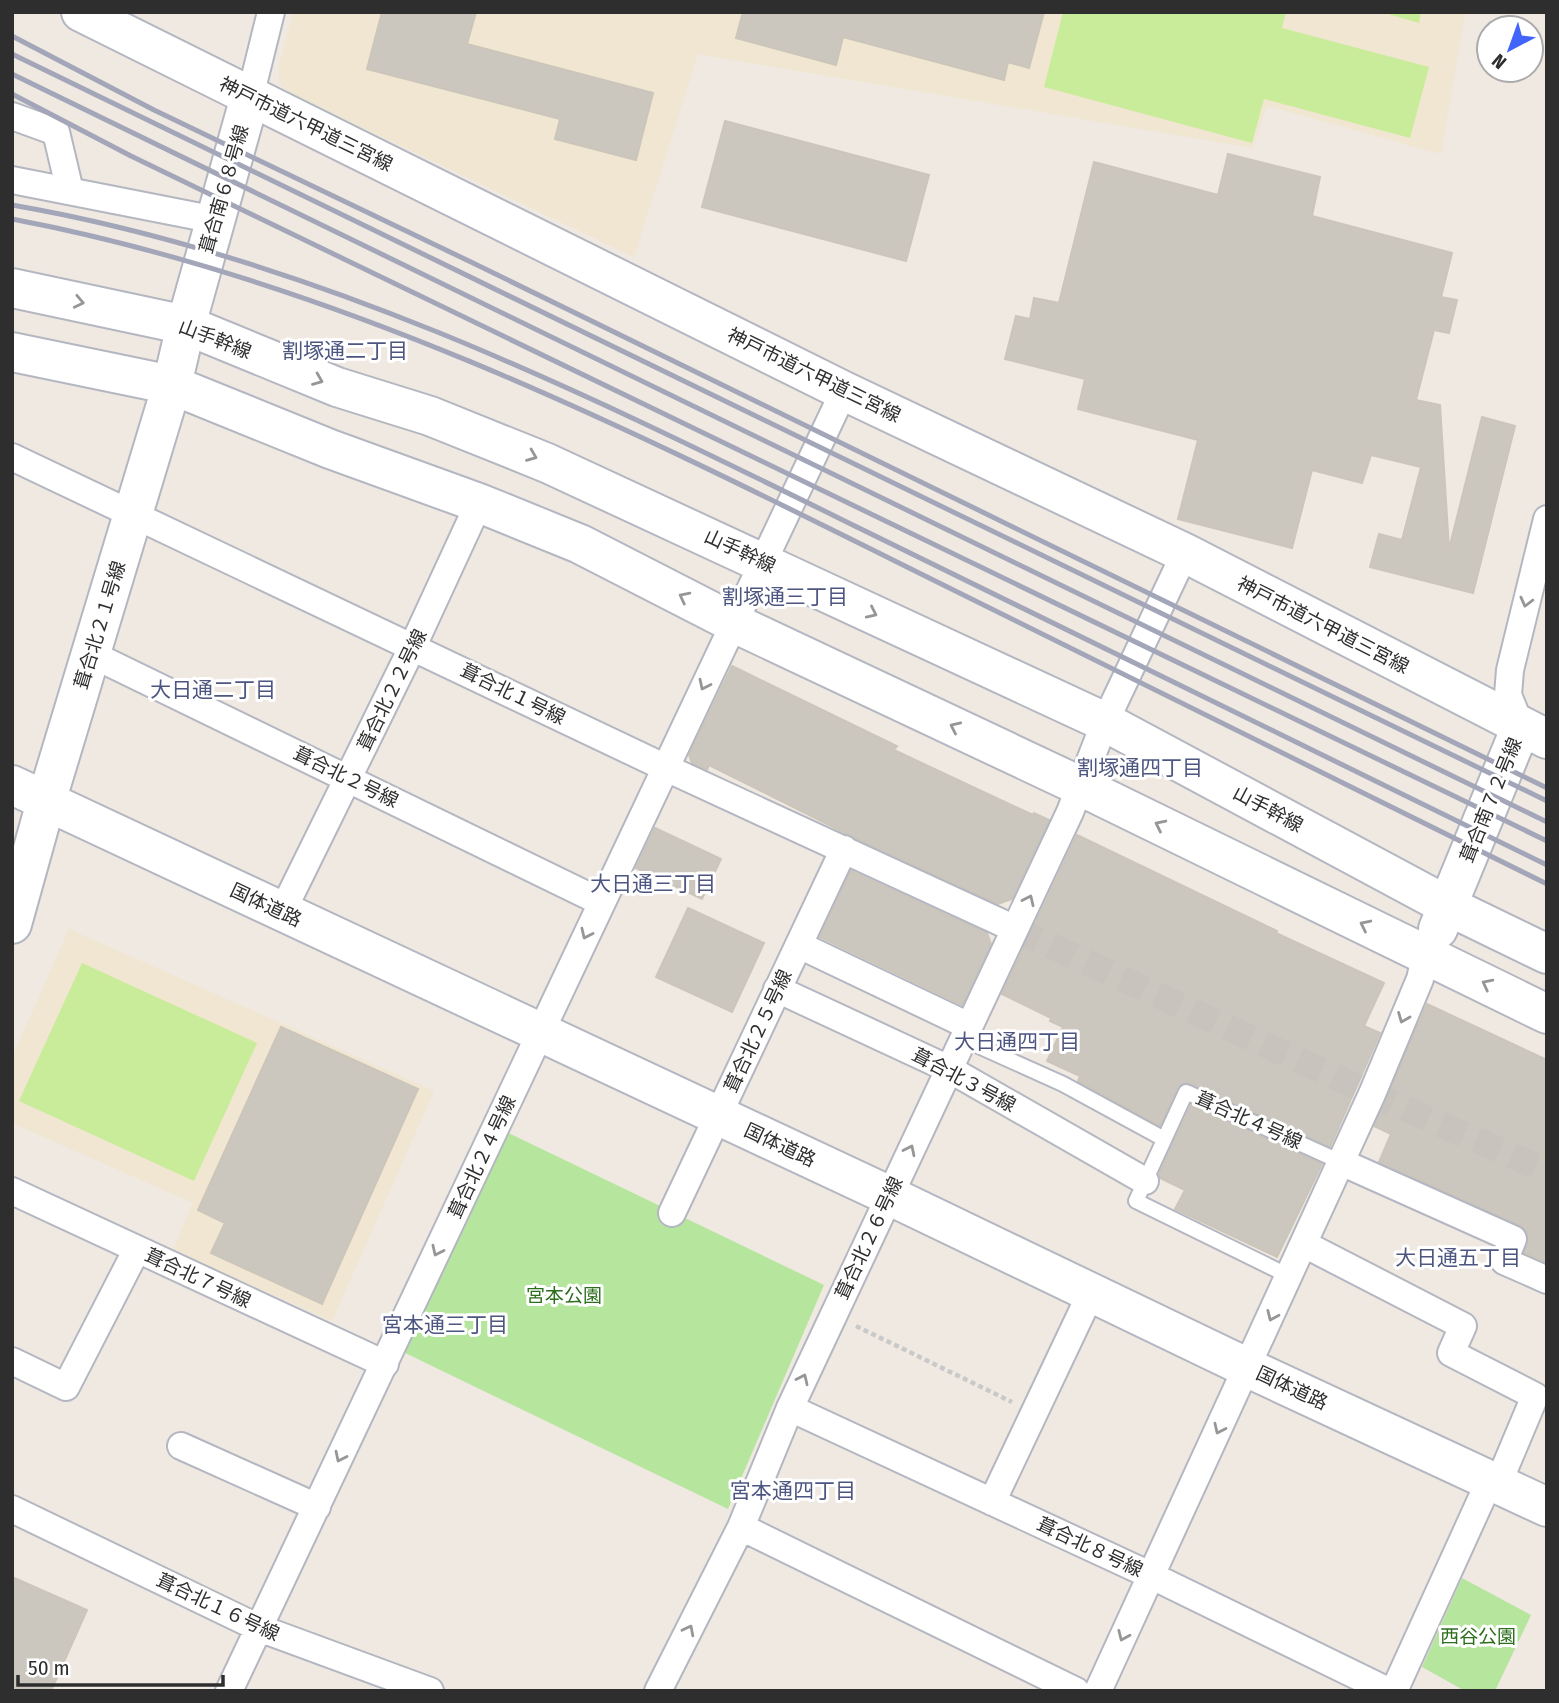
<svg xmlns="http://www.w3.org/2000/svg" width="1559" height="1703" viewBox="0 0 1559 1703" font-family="'Fira Sans Condensed','Noto Sans JP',sans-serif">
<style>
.education{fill:#f0e6d1}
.green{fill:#b6e59e}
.pitch{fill:#c9ec9a}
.building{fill:#cbc7bf;stroke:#cbc5ba;stroke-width:2}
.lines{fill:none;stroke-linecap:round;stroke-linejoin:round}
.street-tunnel{stroke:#c8c4bd;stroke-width:26;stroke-dasharray:26 13;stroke-linecap:butt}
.lane-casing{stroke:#b4b7c1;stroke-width:18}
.street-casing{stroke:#b4b7c1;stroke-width:30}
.secondary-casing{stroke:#b4b7c1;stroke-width:42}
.path{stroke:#c9c9c9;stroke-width:4.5;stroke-dasharray:5 3.5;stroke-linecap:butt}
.lane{stroke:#fff;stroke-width:14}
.street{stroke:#fff;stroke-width:26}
.secondary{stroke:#fff;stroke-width:38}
.rail{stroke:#a3a6b8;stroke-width:5}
.oneway{stroke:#969696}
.labels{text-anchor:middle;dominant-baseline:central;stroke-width:6;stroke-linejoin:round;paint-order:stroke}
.street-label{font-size:19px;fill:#2e2e2e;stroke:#fff}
.park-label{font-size:19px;fill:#2c6e1b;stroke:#fff}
.neighbourhood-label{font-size:21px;fill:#4d5680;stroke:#fff}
</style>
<rect width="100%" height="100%" fill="#efe9e1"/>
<!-- education -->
<path class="education" d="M 293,12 L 1465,12 L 1441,154 L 1267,106 L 1253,148 L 698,54 L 634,257 L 288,92 L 279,82 L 279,65 Z
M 69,929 L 434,1091 L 332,1321 L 173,1250 L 193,1203 L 12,1123 L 12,1058 Z"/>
<!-- green -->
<path class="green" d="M 500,1129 L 824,1285 L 728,1509 L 399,1350 Z
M 1462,1578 L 1531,1615 L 1495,1691 L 1465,1691 L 1422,1667 Z"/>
<!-- pitch -->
<path class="pitch" d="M 1063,12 L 1286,12 L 1282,28 L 1429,67 L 1410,138 L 1264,99 L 1252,143 L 1044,87 Z
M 1381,12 L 1421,12 L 1419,23 Z
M 82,963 L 257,1043 L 194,1181 L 19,1101 Z"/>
<!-- building -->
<path class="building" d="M 382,12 L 476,12 L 467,44 L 653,93 L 636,160 L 555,139 L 560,119 L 367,69 Z
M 743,12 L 1044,12 L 1029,68 L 1008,62 L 1004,80 L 843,37 L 836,65 L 736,38 Z
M 725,121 L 929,175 L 906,261 L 702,207 Z
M 1228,154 L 1320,177 L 1312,216 L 1452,253 L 1441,297 L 1457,300 L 1449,333 L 1434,330 L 1416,400 L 1440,405 L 1449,549 L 1482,417 L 1515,426 L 1473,593 L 1370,567 L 1379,534 L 1402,540 L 1421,467 L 1371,455 L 1362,483 L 1312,470 L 1292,548 L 1178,519 L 1198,440 L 1078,409 L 1085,379 L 1005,359 L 1016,316 L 1030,319 L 1034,298 L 1059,303 L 1094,162 L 1218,195 Z
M 732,666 L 897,746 L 894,750 L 1033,815 L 1034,813 L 1049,820 L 1012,899 L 998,904 L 857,839 L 709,765 L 707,770 L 692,763 L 689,755 Z
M 655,828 L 721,859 L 702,899 L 636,868 Z
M 1077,835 L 1277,931 L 1276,933 L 1384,983 L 1364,1026 L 1380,1033 L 1330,1147 L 1186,1082 L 1177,1088 L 1160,1126 L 1078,1081 L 1080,1076 L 1047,1061 L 1063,1027 L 1050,1021 L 1051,1018 L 1002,994 Z
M 851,871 L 987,933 L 991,944 L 962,1005 L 820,937 Z
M 688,908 L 764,943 L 732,1012 L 656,977 Z
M 1427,1004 L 1547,1060 L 1547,1263 L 1524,1253 L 1528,1236 L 1525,1229 L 1519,1225 L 1379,1162 L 1391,1134 L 1374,1126 Z
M 281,1027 L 418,1089 L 322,1304 L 211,1253 L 225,1223 L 198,1210 Z
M 1191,1105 L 1322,1164 L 1277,1257 L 1175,1209 L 1185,1190 L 1160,1178 L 1159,1174 Z
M 12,1577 L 87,1610 L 51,1691 L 12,1691 Z"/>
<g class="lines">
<!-- street-tunnel -->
<path class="street-tunnel" d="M 1015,929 L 1372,1094 L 1547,1171"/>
<defs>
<path id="lane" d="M 963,1039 L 1063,1084 L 1164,1139
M 1289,1276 L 1136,1201 L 1186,1092 L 1341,1162"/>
<path id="street" d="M 250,97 L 271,12
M 12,116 L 56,132 L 70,191
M 12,180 L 216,220
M 12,457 L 664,767 L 1015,929
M 91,654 L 601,902
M 1521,727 L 1508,695 L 1510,670 L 1547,519
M 282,912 L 413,646 L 479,503
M 799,945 L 969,1026
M 777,989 L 949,1069 L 1145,1181
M 1341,1162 L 1513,1239 L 1504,1261 L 1547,1280
M 12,1191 L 385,1364
M 672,1213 L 844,849
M 1304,1244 L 1463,1326 L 1451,1353 L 1535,1396 L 1498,1484
M 12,1361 L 66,1387 L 137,1249
M 790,1408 L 1150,1575 L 1388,1691
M 181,1446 L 317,1507
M 992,1502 L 1091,1293
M 12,1509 L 259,1628 L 430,1691
M 741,1527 L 1076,1691
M 229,1691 L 844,391
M 658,1691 L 741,1527 L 790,1408 L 1070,812 L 1105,722 L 1185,553
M 1098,1691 L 1372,1094 L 1420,979 L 1426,954
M 1394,1691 L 1490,1480"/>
<path id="secondary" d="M 81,12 L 844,391 L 1185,553 L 1547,739
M 12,288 L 186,325 L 337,387 L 430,416 L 547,463 L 1105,722 L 1448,906 L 1547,954
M 12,352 L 172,385 L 330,449 L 479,503 L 580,544 L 734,623 L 1082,787 L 1547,1014
M 12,785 L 888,1195 L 1248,1368 L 1547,1507
M 12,924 L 46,802 L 172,385 L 186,325 L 250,97
M 1438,929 L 1521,727"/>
</defs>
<!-- lane casing -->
<use href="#lane" class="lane-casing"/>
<!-- street casing -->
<use href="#street" class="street-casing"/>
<!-- secondary casing -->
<use href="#secondary" class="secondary-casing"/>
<!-- path -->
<path class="path" d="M 856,1326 L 1012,1402"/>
<!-- lane -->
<use href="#lane" class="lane"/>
<!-- street -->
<use href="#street" class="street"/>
<!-- secondary -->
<use href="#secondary" class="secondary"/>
<!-- rail -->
<path class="rail" d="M 12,36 L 154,110 L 473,263 L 1547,788
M 12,54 L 1547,801
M 12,74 L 1547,822
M 12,94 L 131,156 L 1547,841
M 12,205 C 313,257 587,394 859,528 C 1088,640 1317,753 1547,865
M 12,219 C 329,279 618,423 905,566 C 1118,673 1332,779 1547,884"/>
</g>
<!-- one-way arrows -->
<defs><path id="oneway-chevron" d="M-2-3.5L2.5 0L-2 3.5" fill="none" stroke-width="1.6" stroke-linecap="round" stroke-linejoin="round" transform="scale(1.75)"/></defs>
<g class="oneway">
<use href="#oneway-chevron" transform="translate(79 302) rotate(12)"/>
<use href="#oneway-chevron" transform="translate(318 380) rotate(22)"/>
<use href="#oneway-chevron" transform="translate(532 456) rotate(22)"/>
<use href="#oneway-chevron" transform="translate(684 597) rotate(-153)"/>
<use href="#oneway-chevron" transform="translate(1526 602) rotate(104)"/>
<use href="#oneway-chevron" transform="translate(872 613) rotate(25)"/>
<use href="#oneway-chevron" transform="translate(704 685) rotate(116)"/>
<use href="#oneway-chevron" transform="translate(955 727) rotate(-155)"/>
<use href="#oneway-chevron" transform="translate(1160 825) rotate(-154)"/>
<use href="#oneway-chevron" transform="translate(1029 900) rotate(-65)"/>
<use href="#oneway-chevron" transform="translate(1365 925) rotate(-154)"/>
<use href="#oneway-chevron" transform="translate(586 934) rotate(115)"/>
<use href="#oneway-chevron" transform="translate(1487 984) rotate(-153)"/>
<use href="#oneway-chevron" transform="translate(1403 1018) rotate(112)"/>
<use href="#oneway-chevron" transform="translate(910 1150) rotate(-64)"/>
<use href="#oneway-chevron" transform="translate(437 1251) rotate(115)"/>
<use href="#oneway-chevron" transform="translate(1272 1316) rotate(114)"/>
<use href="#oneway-chevron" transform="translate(803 1379) rotate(-65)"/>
<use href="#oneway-chevron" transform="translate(1219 1429) rotate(115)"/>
<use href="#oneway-chevron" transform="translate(340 1457) rotate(116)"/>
<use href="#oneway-chevron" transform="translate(689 1630) rotate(-63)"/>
<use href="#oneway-chevron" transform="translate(1123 1636) rotate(114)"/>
</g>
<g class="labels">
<!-- street labels -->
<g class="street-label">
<text transform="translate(306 124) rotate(26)">神戸市道六甲道三宮線</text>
<text transform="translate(224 189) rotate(-74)">葺合南６８号線</text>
<text transform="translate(215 339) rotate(21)">山手幹線</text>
<text transform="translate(814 375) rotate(26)">神戸市道六甲道三宮線</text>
<text transform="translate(740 551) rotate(25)">山手幹線</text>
<text transform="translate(100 625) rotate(-73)">葺合北２１号線</text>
<text transform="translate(1323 625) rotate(27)">神戸市道六甲道三宮線</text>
<text transform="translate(392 690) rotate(-64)">葺合北２２号線</text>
<text transform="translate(513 694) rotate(26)">葺合北１号線</text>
<text transform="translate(346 777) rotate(26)">葺合北２号線</text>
<text transform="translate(1491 800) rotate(-68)">葺合南７２号線</text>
<text transform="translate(1268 809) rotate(28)">山手幹線</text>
<text transform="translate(266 905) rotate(25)">国体道路</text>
<text transform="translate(758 1031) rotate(-65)">葺合北２５号線</text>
<text transform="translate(964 1080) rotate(28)">葺合北３号線</text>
<text transform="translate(1249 1120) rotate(24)">葺合北４号線</text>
<text transform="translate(780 1145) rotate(25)">国体道路</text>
<text transform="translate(482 1157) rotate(-65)">葺合北２４号線</text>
<text transform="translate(869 1238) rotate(-65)">葺合北２６号線</text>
<text transform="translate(198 1278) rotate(25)">葺合北７号線</text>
<text transform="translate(1292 1388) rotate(25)">国体道路</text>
<text transform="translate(1090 1547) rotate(25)">葺合北８号線</text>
<text transform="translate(218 1607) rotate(25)">葺合北１６号線</text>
</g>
<!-- park labels -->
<g class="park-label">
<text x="564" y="1295">宮本公園</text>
<text x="1478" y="1636">西谷公園</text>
</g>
<!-- neighbourhood labels -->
<g class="neighbourhood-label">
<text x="345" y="351">割塚通二丁目</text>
<text x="785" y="597">割塚通三丁目</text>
<text x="213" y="690">大日通二丁目</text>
<text x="1140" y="768">割塚通四丁目</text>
<text x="653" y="884">大日通三丁目</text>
<text x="1017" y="1042">大日通四丁目</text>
<text x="1458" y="1258">大日通五丁目</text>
<text x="445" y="1325">宮本通三丁目</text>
<text x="793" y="1491">宮本通四丁目</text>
</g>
</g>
<!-- border -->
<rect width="1559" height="1703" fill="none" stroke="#2e2e2e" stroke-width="28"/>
<!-- north arrow -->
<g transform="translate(1510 49) rotate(221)"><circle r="33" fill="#ffffff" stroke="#ababab" stroke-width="2"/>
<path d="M0-5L12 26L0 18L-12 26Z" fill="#4264fb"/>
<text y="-10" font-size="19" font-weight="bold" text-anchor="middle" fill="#2e2e2e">N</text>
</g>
<!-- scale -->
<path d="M18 1675v10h205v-10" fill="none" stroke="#2e2e2e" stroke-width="3.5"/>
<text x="28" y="1675" font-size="21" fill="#2e2e2e" stroke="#ffffff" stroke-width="5" paint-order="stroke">50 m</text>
</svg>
